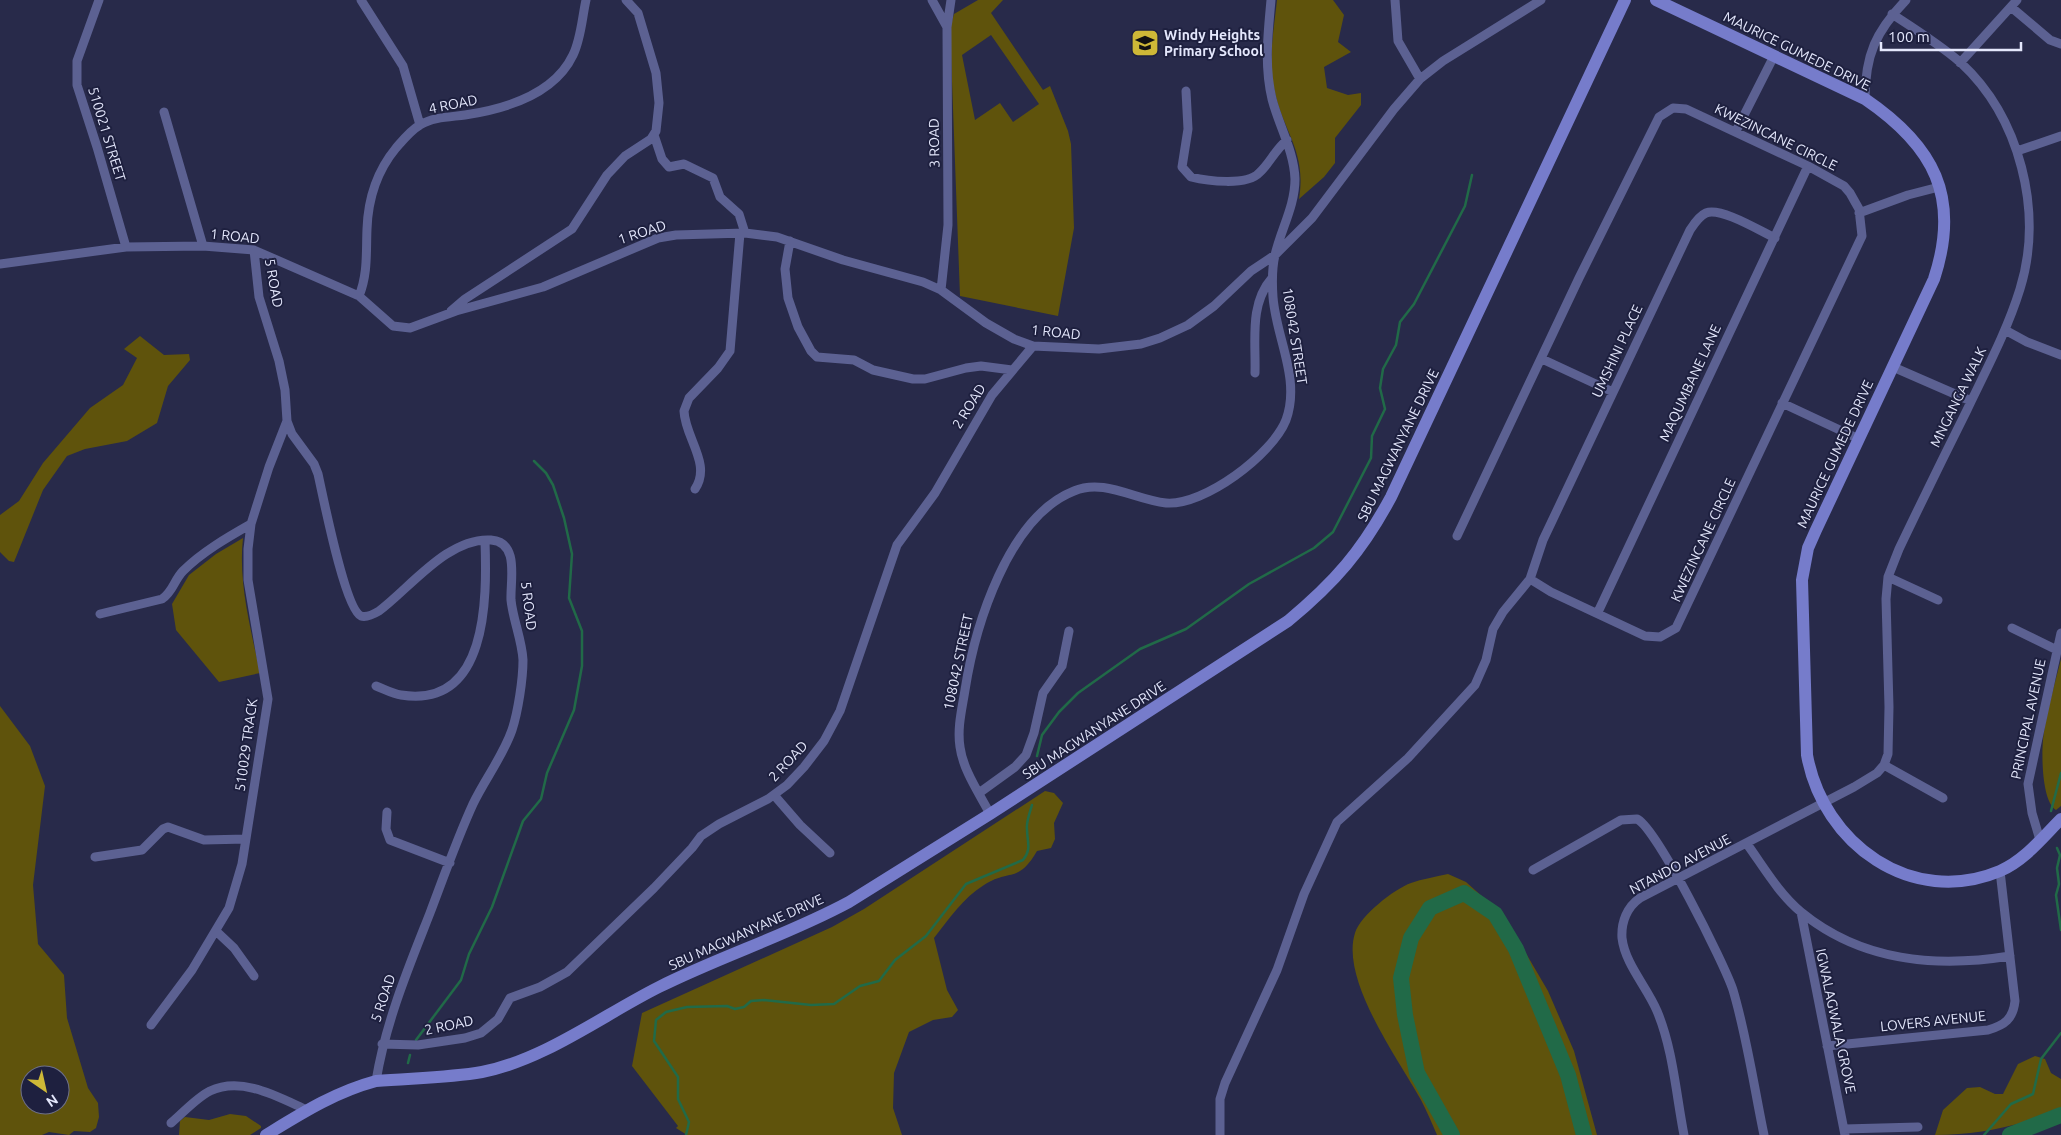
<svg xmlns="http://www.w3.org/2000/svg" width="2061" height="1135" viewBox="0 0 2061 1135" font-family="Ubuntu,sans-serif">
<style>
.green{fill:#5f530c;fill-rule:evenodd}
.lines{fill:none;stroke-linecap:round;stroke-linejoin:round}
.stream{stroke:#216a48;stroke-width:2.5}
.river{stroke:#216a48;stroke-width:16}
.street{stroke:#5c6192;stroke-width:9}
.secondary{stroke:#767ccb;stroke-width:12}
.labels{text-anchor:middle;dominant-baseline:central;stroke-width:4;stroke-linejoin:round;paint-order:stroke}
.poi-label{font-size:14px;font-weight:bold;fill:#e4e7fc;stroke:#1e203f;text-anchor:start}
.street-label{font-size:14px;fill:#e4e7fc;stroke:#1e203f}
</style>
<rect width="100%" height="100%" fill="#282a4a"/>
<!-- green -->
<path class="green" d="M 978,0 L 1003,0 L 991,13 L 1043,90 L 1050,86 L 1068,131 L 1071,144 L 1074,228 L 1058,316 L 960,296 L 950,28 L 954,14 ZM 991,35 L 1039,104 L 1013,122 L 1000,103 L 975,120 L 962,55 Z
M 1277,0 L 1333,0 L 1344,15 L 1338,42 L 1351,52 L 1324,67 L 1327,88 L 1348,95 L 1361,93 L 1361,105 L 1335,138 L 1335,163 L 1324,177 L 1299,199 C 1307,150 1282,131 1274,88 C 1268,59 1274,29 1277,0 Z
M 140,336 L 164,355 L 189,354 L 190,360 L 168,386 L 157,423 L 127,441 L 85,449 L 67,456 L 43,490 L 14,562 L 9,561 L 0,552 L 0,515 L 19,501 L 43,463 L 90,408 L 123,385 L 137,358 L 124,349 Z
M 243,538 C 238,583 251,629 260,673 L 219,682 L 176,630 L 172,604 L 189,575 L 216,554 Z
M 2061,659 L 2061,806 L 2056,810 C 2041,801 2041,749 2044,732 C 2048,707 2055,683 2061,659 Z
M 0,706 L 30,746 L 45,786 L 33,885 L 38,944 L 64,975 L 67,1018 L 88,1088 L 98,1103 L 99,1117 L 96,1128 L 90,1132 L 74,1131 L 69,1135 L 49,1132 L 42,1135 L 0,1135 ZM 30,1075 L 60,1075 L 60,1105 L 30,1105 Z
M 1045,791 L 1054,793 L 1063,803 L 1054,823 L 1055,839 L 1051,848 L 1037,851 C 1018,884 1010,868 984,885 C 963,898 949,919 934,938 L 947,990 L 958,1010 L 952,1017 L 933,1020 L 909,1032 L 894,1073 L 893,1108 L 902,1135 L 687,1135 L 676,1128 L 678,1126 L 632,1066 L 642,1013 L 832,927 L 864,909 Z
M 1448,874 L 1466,882 L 1504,916 L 1548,991 L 1574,1051 L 1597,1135 L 1437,1135 C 1432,1123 1427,1112 1421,1100 C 1399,1060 1340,980 1355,933 C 1360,916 1394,889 1411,883 C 1422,879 1435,877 1448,874 Z
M 2035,1056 L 2045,1059 L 2051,1073 L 2061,1079 L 2061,1108 C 2049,1110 2039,1118 2028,1121 C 1997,1130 1967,1135 1935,1135 L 1943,1110 L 1967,1088 L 1980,1087 L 1995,1094 L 2003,1094 L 2018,1064 Z
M 230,1114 L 246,1116 L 261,1126 L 261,1128 L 250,1135 L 179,1135 L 180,1121 L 185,1117 L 209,1120 Z"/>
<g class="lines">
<!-- stream -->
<path class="stream" d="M 1037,756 L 1042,735 L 1059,712 L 1078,693 L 1140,649 L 1186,629 L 1249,584 L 1314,548 L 1333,532 L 1371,458 L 1372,436 L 1385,409 L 1380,388 L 1383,369 L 1396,345 L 1400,322 L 1414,304 L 1465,206 L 1472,175
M 2051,811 L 2061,773
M 2057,848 L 2060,855 L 2057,868 L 2059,884 L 2056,895 L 2061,930
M 416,1040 L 461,980 L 469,954 L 492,907 L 523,821 L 541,799 L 547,773 L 574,710 L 582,666 L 582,631 L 569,598 L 572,554 L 564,518 L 553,485 L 546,473 L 534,461
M 408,1063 L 410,1055
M 686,1135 L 689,1122 L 678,1099 L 678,1077 L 654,1041 L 656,1020 L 666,1012 L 687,1007 L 727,1006 L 735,1009 L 744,1007 L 751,1001 L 764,1000 L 811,1005 L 834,1004 L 860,986 L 879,981 L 895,960 L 926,936 L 966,884 L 1023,860 C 1032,849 1027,842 1027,829 C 1026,822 1030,812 1032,805
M 1984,1135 L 2011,1104 L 2033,1094 L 2041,1059 L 2061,1033"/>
<!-- river -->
<path class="river" d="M 1452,1135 L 1417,1073 L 1405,1015 L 1401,978 L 1411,938 L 1430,908 L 1464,893 L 1495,914 L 1516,949 L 1568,1075 L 1584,1135
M 2010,1135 L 2061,1115"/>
<!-- street -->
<path class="street" d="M 99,0 L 77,61 L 77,85 L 97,147 L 126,247
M 361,0 L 403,66 L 420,125
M 932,0 L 947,27 L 948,225 L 941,290
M 1395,0 L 1398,41 L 1420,79
M 2011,7 L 2050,40 L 2061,44
M 947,27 L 951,0
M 1960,63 L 2017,0
M 1186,91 L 1188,129 L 1182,167 L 1191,177 C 1207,181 1247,186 1259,173 C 1270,163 1275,150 1287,140
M 1865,99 C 1865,55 1876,31 1906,0
M 164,112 L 203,246
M 1736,131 L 1774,56
M 654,135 L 662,159 L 669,167 L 684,164 L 713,178 L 720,197 L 739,214 L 745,233
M 2017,151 L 2061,136
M 1859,213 L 1908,195 L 1939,187
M 790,241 L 785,269 L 788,298 L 798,327 L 811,351 L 817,357 L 854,360 L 873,370 L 913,379 L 925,379 L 966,368 L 981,366 L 1012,370
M 254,250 L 259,297 L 279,361 L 285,390 L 287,421 L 292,434 L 314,464 L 318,474 C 323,496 345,609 361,616 C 367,618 374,614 379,611 C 410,588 448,537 491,540 C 520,542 510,581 511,600 C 513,620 522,640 523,660 C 523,679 518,712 512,730 C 503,756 485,779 473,804 C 457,839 444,876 430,913 C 408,969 386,1021 376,1081
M 0,264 L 126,247 L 203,246 L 254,250 L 359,296 L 393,326 L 410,328 L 456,311 L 543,287 L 658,238 L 676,235 L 745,233 L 777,237 L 843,260 L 923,282 L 941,290 L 986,323 L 1014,339 L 1033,346 L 1099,349 L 1141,344 L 1160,338 L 1188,325 L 1214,306 L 1251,271 L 1275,255 L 1312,218 L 1394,109 L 1420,79 L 1443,61 L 1541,0
M 359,296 C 368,274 366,252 367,229 C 368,200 377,171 396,148 C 403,140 411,130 420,125 C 433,117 451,117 465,115 C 505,109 554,95 573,55 C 581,39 582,18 586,0
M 451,311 L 465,299 L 572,229 L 607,175 L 625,156 L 651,139 L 656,131 L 659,103 L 656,73 L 638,13 L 626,0
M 2005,330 L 2027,342 L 2061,355
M 1542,359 L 1613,392
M 1893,367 L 1971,401
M 1255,373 C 1256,341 1249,304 1272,278
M 1782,403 L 1859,439
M 695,489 C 712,464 685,438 684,411 L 689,398 L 718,368 L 730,351 L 740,233
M 1457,536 L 1579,278 L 1659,117 L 1673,108 L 1686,109 L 1808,166 L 1844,186 L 1850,193 L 1859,209 L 1862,236 L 1676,628 L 1660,637 L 1645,636 L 1551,592 L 1530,579
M 1888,577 L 1938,600
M 1598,612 L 1808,166
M 100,614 L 162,599 C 173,592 174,580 183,571 C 202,552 228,537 251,524
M 2012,628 L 2057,650
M 376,686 C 384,689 393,694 401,695 C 488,709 487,599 485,541
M 1884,765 L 1943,798
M 979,793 L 1015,767 L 1026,755 L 1034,733 L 1043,693 L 1062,666 L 1069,631
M 774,795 L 800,825 L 830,853
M 387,812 L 386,829 L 390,840 L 450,863
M 990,814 C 979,793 963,770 960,747 C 957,728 962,709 965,690 C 975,626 1008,517 1074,491 C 1104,478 1135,500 1166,503 C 1204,506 1272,455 1286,420 C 1301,379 1276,338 1273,297 C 1272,283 1272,268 1275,255 C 1281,229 1295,206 1295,179 C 1294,151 1279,126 1272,99 C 1264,65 1268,34 1271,0
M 2040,840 L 2032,813 L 2028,784 L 2061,633
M 1747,844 C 1763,866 1779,894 1801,912 C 1862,962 1936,968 2010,956
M 95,857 L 142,850 L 163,829 L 168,827 L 204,840 L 246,839
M 1533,870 L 1621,820 L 1637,819 C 1656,827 1725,965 1733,990 C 1747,1037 1754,1087 1764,1135
M 1801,912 L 1845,1135
M 216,931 L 234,948 L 254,976
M 151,1025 L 192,970 L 229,908 L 242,864 L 268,699 L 248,580 L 248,549 L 251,524 L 269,467 L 287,421
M 382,1044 L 418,1045 L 465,1038 L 481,1033 L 498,1019 L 510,998 L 540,987 L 567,972 L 654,888 L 692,848 L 701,836 L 719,824 L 768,799 L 787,785 L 804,767 L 824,741 L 840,711 L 897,545 L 935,493 L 992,395 L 1033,346
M 1827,1046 L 1988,1030 C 2005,1025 2013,1019 2015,1001 L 2000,871
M 171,1123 C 183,1113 196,1098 210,1091 C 242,1076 278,1097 307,1110
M 1844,1129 L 1918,1127
M 1220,1135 L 1220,1099 L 1225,1083 L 1277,970 L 1304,894 L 1337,822 L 1408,758 L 1475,685 L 1486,660 L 1493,629 L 1503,612 L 1530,579 L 1543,540 L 1690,230 C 1694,224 1699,216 1706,213 C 1721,207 1760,231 1775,238
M 1684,1135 C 1676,1094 1673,1049 1657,1011 C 1647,987 1625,964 1622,938 C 1621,922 1627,907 1640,898 L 1854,787 L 1877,773 L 1884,765 L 1888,754 L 1889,707 L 1886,599 L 1888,577 L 1899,549 C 1921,503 1944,456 1967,410 C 1986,370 2007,331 2020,289 C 2044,212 2020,117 1960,62 C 1939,44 1915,29 1892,14"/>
<!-- secondary -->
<path class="secondary" d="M 1656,0 L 1865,99 C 1934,146 1961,197 1934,279 L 1816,530 L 1808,548 L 1802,580 L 1807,755 C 1823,844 1912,908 2000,871 C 2025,860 2042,838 2061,819
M 266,1135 C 302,1113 335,1092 376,1081 C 411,1078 448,1078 482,1072 C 544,1060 603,1015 659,987 C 721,956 788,935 849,902 L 990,814 L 1288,621 C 1335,582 1362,551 1391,497 L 1625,0"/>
</g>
<!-- icons -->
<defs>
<symbol id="school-square" viewBox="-11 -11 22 22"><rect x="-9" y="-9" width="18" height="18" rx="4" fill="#ceb837" stroke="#1e203f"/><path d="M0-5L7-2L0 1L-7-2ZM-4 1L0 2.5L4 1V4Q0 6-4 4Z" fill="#111"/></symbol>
</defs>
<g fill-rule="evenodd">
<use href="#school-square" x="1129" y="27" width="32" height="32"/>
</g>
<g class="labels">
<!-- poi labels -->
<g class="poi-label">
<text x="1164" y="35">Windy Heights<tspan x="1164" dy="16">Primary School</tspan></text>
</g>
<!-- street labels -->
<g class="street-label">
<text transform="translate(1797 51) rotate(26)">MAURICE GUMEDE DRIVE</text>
<text transform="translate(453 104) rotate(-11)">4 ROAD</text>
<text transform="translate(107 134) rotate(73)">510021 STREET</text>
<text transform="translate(1776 137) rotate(26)">KWEZINCANE CIRCLE</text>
<text transform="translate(934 143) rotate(-91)">3 ROAD</text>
<text transform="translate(642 232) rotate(-18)">1 ROAD</text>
<text transform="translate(235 236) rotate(6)">1 ROAD</text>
<text transform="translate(274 283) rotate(80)">5 ROAD</text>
<text transform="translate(1056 332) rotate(6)">1 ROAD</text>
<text transform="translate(1295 336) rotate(81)">108042 STREET</text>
<text transform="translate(1617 351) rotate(-65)">UMSHINI PLACE</text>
<text transform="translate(1690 383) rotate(-65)">MAQUMBANE LANE</text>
<text transform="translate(1958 397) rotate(-64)">MNGANGA WALK</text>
<text transform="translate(969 406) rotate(-58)">2 ROAD</text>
<text transform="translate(1398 445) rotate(-64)">SBU MAGWANYANE DRIVE</text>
<text transform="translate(1835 454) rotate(-65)">MAURICE GUMEDE DRIVE</text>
<text transform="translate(1703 540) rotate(-65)">KWEZINCANE CIRCLE</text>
<text transform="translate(529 606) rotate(83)">5 ROAD</text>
<text transform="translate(958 662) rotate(-78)">108042 STREET</text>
<text transform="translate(2028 719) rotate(-78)">PRINCIPAL AVENUE</text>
<text transform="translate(1094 730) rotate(-33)">SBU MAGWANYANE DRIVE</text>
<text transform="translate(246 745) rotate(-82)">510029 TRACK</text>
<text transform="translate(788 761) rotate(-47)">2 ROAD</text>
<text transform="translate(1680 864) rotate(-28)">NTANDO AVENUE</text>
<text transform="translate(746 932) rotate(-24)">SBU MAGWANYANE DRIVE</text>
<text transform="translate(383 998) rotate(-71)">5 ROAD</text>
<text transform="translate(1836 1021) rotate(78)">IGWALAGWALA GROVE</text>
<text transform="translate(1933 1021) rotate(-6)">LOVERS AVENUE</text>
<text transform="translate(449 1025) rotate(-12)">2 ROAD</text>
</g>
</g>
<!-- north arrow -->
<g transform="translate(45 1090) rotate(146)"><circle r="24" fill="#1e203f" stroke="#6d708b"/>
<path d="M0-4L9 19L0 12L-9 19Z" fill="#ceb837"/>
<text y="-8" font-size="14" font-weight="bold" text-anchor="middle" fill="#e4e7fc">N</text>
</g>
<!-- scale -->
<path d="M1881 42v8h140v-8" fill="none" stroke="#e4e7fc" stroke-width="2.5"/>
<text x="1888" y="42" font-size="15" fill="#e4e7fc" stroke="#1e203f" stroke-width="4" paint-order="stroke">100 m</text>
</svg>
